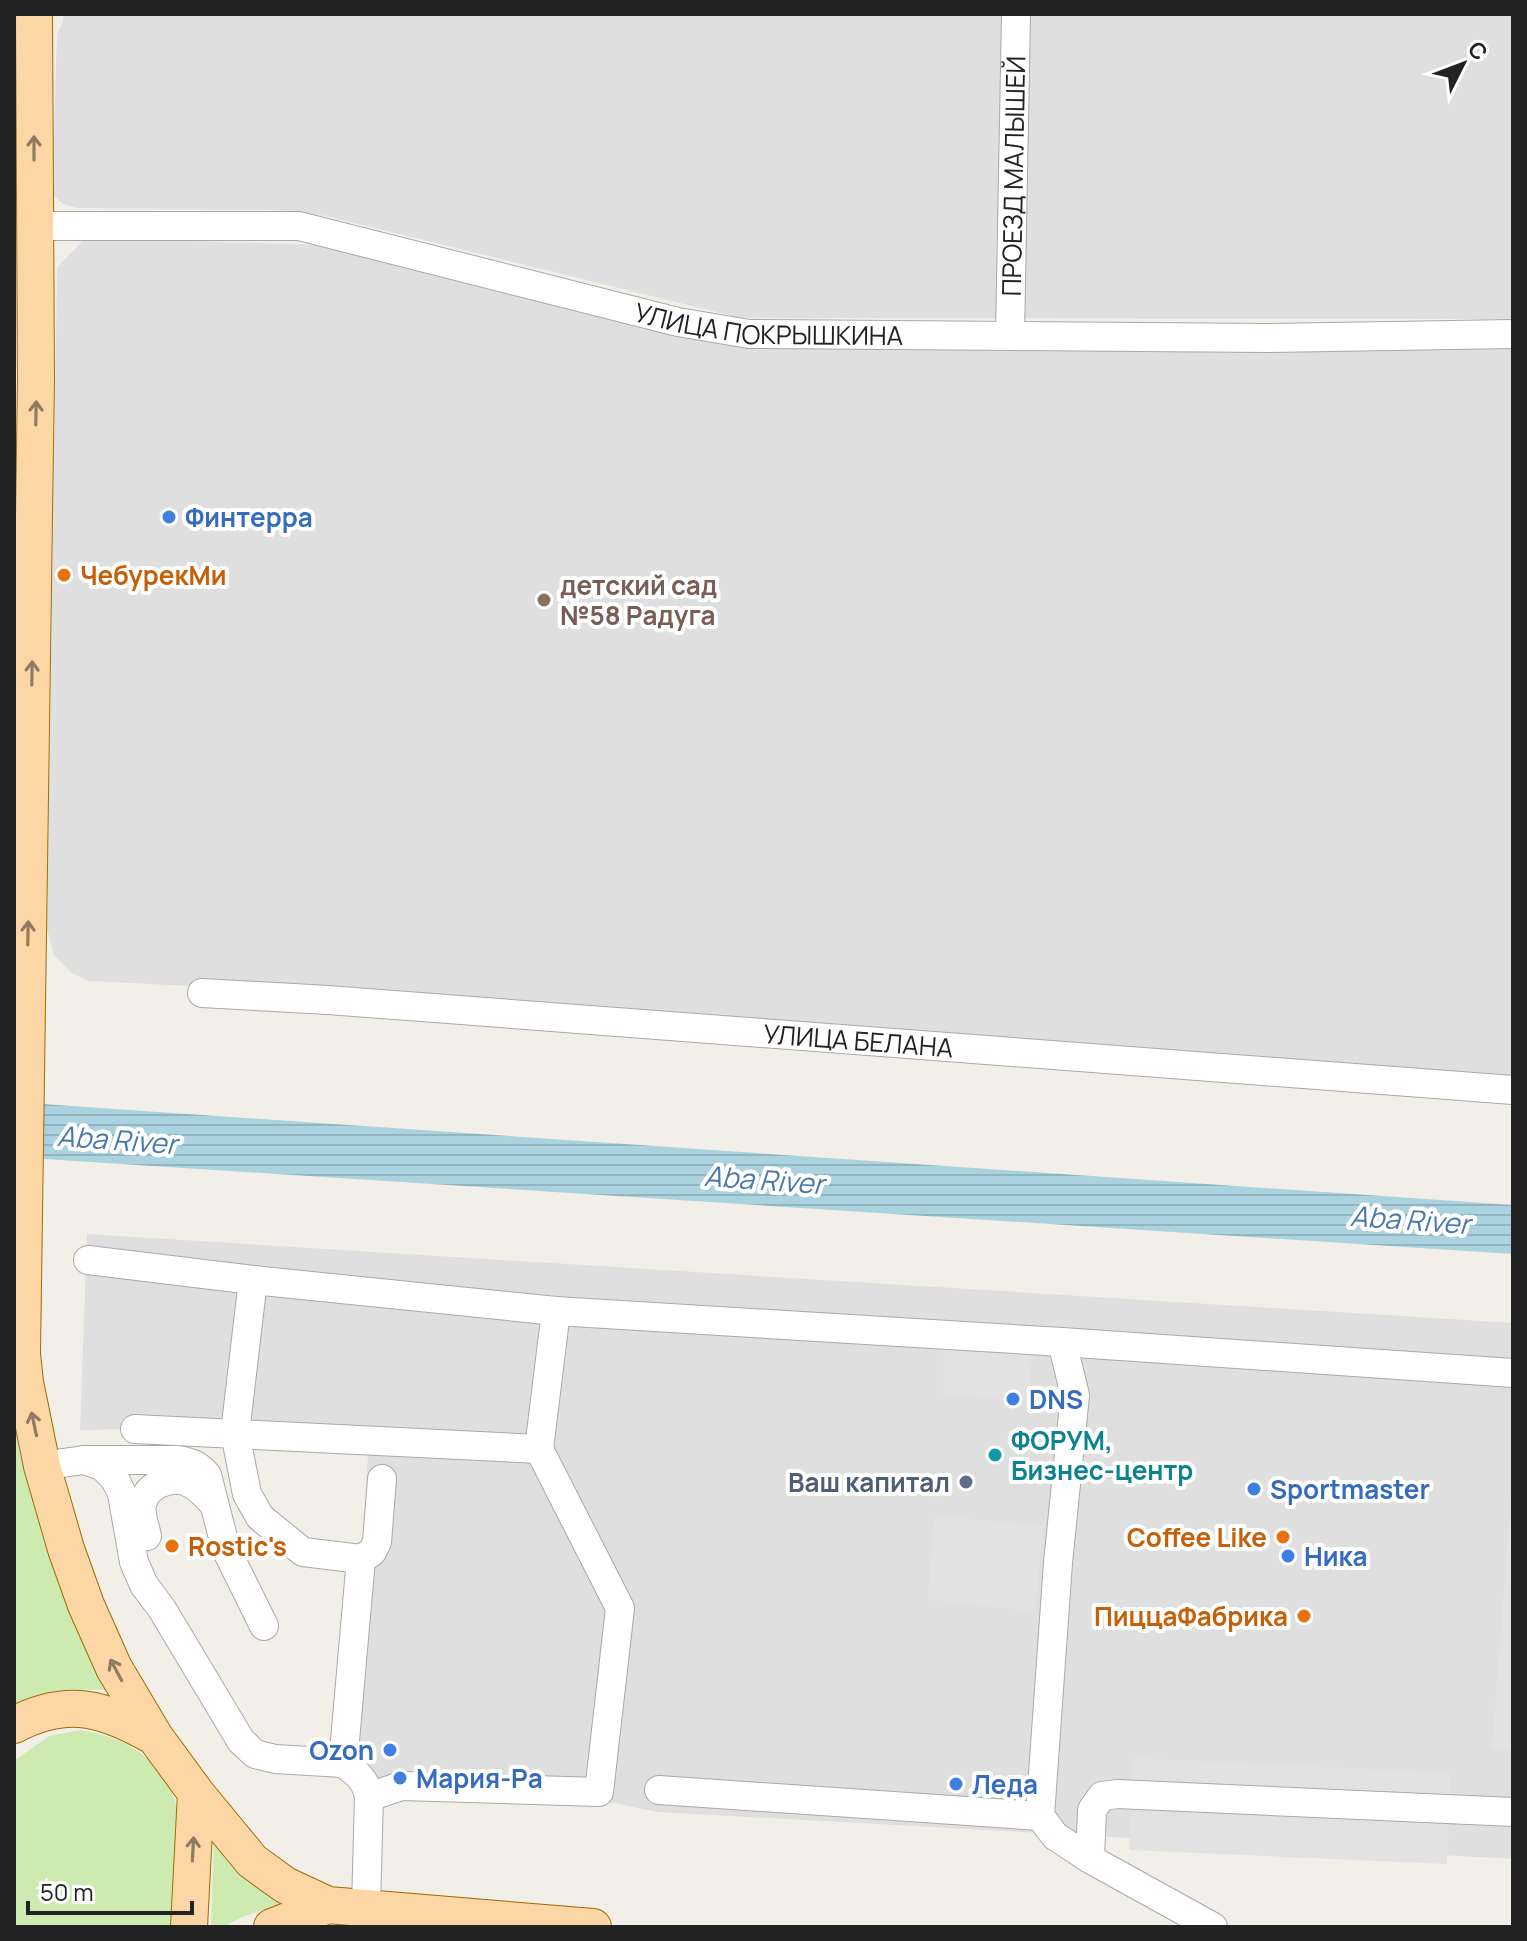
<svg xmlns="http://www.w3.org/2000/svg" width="1527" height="1941" viewBox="0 0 1527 1941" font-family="Manrope,sans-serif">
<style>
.residential{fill:#e0dfdf}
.grass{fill:#cdebb0}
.parking{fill:#e2e2e2}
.water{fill:url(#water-rules)}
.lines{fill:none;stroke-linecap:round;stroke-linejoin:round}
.minor-casing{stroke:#a9a9a9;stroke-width:30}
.major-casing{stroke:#a06b00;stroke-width:38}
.minor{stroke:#fff;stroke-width:28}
.major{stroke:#fcd6a4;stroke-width:36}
.oneway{stroke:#8f7c63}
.shop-dot{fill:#3f7fe0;stroke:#fff;stroke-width:3}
.food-dot{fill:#e8710a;stroke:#fff;stroke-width:3}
.education-dot{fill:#8d6e63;stroke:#fff;stroke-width:3}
.culture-dot{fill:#0f9aa8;stroke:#fff;stroke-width:3}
.service-dot{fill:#5c6f8a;stroke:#fff;stroke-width:3}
.labels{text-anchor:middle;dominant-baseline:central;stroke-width:8;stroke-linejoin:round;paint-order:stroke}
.street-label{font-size:26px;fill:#222;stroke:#fff}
.shop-label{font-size:26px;font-weight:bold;fill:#366cbe;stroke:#fff;text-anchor:start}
.food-label{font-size:26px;font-weight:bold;fill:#c56008;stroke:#fff;text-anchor:start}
.education-label{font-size:26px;font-weight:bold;fill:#785e54;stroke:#fff;text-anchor:start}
.culture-label{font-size:26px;font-weight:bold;fill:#0d838f;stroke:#fff;text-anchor:start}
.service-label{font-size:26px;font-weight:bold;fill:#4e5e75;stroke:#fff;text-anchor:end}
.water-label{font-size:28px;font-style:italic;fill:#4a7aab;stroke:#fff}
</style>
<defs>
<pattern id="water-rules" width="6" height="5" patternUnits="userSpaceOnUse" patternTransform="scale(2)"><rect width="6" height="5" fill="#aad3df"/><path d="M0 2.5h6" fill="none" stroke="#92b5bf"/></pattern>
</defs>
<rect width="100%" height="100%" fill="#f2efe9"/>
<!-- residential -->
<path class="residential" d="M 63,14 L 1513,14 L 1513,319 L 741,318 L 326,216 L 278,210 L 77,208 L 63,204 L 54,196 L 52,185 L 57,34 L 63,21 Z
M 85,238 L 321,245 L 793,348 L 1513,349 L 1513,1075 L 252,989 L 89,981 L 71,973 L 54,955 L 47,929 L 57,268 Z
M 87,1234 L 1513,1323 L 1513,1859 L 657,1812 L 615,1803 L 356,1787 L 361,1559 L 369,1441 L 135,1429 L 80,1430 Z"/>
<!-- grass -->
<path class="grass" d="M 14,1415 L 53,1566 L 88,1654 L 112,1690 C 78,1689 44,1688 14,1706 Z
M 80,1730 C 136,1738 175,1770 181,1829 C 183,1855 176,1899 174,1927 L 14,1927 L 14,1761 L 49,1736 Z
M 214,1841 L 287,1902 L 242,1917 L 223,1927 L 211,1927 Z"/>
<!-- parking -->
<path class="parking" d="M 14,247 L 29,247 L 27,370 L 14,369 Z
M 944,1328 L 1028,1330 L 1030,1400 L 943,1394 Z
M 1513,1469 L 1513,1750 L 1492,1748 Z
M 934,1516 L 1043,1526 L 1035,1611 L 928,1600 Z
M 1133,1758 L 1451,1773 L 1447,1864 L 1129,1850 Z"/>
<!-- water -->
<path class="water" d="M 14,1102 L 1513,1205 L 1513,1254 L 14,1157 Z"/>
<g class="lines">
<defs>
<g id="minor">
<path id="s1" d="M 35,226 L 299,226 L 678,322 L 749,334 L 1268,338 L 1513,334"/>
<path id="s2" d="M 1010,336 L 1016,14"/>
<path id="s3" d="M 202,993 L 328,1000 L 1513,1090"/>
<path d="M 88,1260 L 253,1280 L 556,1311 L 1062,1342 L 1075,1395 L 1058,1563 L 1040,1816"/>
<path d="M 253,1280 L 235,1433 L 247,1494 L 260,1517 L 303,1552 L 361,1559 L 343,1763 C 357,1773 366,1780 369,1797 L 366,1907"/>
<path d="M 1062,1342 L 1513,1373"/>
<path d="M 135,1429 L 539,1449"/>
<path d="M 84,1460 L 102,1466 L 115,1479 L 122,1494 L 134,1562 L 144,1585 L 162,1609 L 241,1741 L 255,1754 L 275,1759 L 343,1763"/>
<path d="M 42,1466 L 84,1460 L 178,1460 C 191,1462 198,1465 207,1475 L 226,1549 L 264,1626"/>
<path d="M 147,1536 C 145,1526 140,1515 142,1505 C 145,1486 170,1475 187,1482 C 198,1486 204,1494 212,1502"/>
<path d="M 361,1559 L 372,1552 L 377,1542 L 382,1479"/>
<path d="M 659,1790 L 1040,1816 L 1055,1836 L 1090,1859"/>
<path d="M 369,1797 L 401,1786 L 599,1792 L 620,1608 L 539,1449 L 556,1311"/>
<path d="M 1213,1927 L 1090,1859 L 1092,1810 L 1102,1796 L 1117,1794 L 1513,1812"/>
</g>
<path id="major" d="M 34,14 L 36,378 L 22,1354 L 25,1382 L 42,1466 L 66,1549 L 86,1605 L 114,1668 L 155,1737 L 196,1793 L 189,1927
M 14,1725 C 69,1696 104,1709 155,1737
M 196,1793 L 252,1861 L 285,1885 L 328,1905 L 593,1927
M 272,1927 L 328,1905"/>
</defs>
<!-- minor casing -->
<use href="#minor" class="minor-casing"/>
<!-- major casing -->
<use href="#major" class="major-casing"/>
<!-- minor -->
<use href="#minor" class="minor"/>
<!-- major -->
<use href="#major" class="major"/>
</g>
<!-- one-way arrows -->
<defs><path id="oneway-shaft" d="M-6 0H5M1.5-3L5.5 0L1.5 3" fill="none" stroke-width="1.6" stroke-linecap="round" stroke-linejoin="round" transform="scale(2)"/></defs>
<g class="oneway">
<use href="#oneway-shaft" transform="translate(34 148) rotate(-90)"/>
<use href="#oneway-shaft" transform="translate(36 413) rotate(-89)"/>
<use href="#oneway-shaft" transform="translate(32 673) rotate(-89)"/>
<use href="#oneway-shaft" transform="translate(28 933) rotate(-89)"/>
<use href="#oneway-shaft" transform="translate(34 1424) rotate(-102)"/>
<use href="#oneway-shaft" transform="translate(116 1670) rotate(-118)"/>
<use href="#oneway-shaft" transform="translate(193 1849) rotate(-87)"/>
</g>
<!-- markers -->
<g class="shop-dot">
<circle cx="169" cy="517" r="8"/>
<circle cx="1013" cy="1399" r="8"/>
<circle cx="1254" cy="1489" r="8"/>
<circle cx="1288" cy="1556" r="8"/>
<circle cx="390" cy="1750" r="8"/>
<circle cx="400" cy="1778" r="8"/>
<circle cx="956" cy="1784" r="8"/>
</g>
<g class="food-dot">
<circle cx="64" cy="575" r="8"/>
<circle cx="1283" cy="1537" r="8"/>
<circle cx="172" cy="1546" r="8"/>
<circle cx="1304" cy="1616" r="8"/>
</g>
<circle class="education-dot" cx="544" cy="600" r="8"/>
<circle class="culture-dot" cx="995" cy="1455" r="8"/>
<circle class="service-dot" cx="966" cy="1482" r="8"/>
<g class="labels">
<!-- street labels -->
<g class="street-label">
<text stroke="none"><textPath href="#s2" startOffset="160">ПРОЕЗД МАЛЫШЕЙ</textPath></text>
<text stroke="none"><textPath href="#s1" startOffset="746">УЛИЦА ПОКРЫШКИНА</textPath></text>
<text stroke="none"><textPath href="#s3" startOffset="658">УЛИЦА БЕЛАНА</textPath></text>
</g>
<!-- shop labels -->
<g class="shop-label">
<text x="185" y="517">Финтерра</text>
<text x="1029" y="1399">DNS</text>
<text x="1270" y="1489">Sportmaster</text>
<text x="1304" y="1556">Ника</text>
<text x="374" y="1750" text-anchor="end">Ozon</text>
<text x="416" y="1778">Мария-Ра</text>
<text x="972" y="1784">Леда</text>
</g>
<!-- food labels -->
<g class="food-label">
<text x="80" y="575">ЧебурекМи</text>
<text x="1267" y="1537" text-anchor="end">Coffee Like</text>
<text x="188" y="1546">Rostic's</text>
<text x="1288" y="1616" text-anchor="end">ПиццаФабрика</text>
</g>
<!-- education labels -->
<g class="education-label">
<text x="560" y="585">детский сад<tspan x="560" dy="30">№58 Радуга</tspan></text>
</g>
<!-- culture labels -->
<g class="culture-label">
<text x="1011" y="1440">ФОРУМ,<tspan x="1011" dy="30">Бизнес-центр</tspan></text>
</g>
<!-- service labels -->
<g class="service-label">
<text x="950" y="1482">Ваш капитал</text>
</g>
<!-- water labels -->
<g class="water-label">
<text transform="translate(117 1139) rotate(4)">Aba River</text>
<text transform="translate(764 1179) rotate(4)">Aba River</text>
<text transform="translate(1410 1219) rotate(4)">Aba River</text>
</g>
</g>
<!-- border -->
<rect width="1527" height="1941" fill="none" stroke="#222222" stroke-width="32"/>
<!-- north arrow -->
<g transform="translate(1463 64) rotate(48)" stroke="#ffffff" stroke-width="6" paint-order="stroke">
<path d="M0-6L14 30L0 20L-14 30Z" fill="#222222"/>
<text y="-12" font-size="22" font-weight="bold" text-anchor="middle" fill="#222222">С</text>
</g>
<!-- scale -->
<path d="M28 1901v12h164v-12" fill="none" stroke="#222222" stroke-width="4"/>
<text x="40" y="1901" font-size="24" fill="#222222" stroke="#ffffff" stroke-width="6" paint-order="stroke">50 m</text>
</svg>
